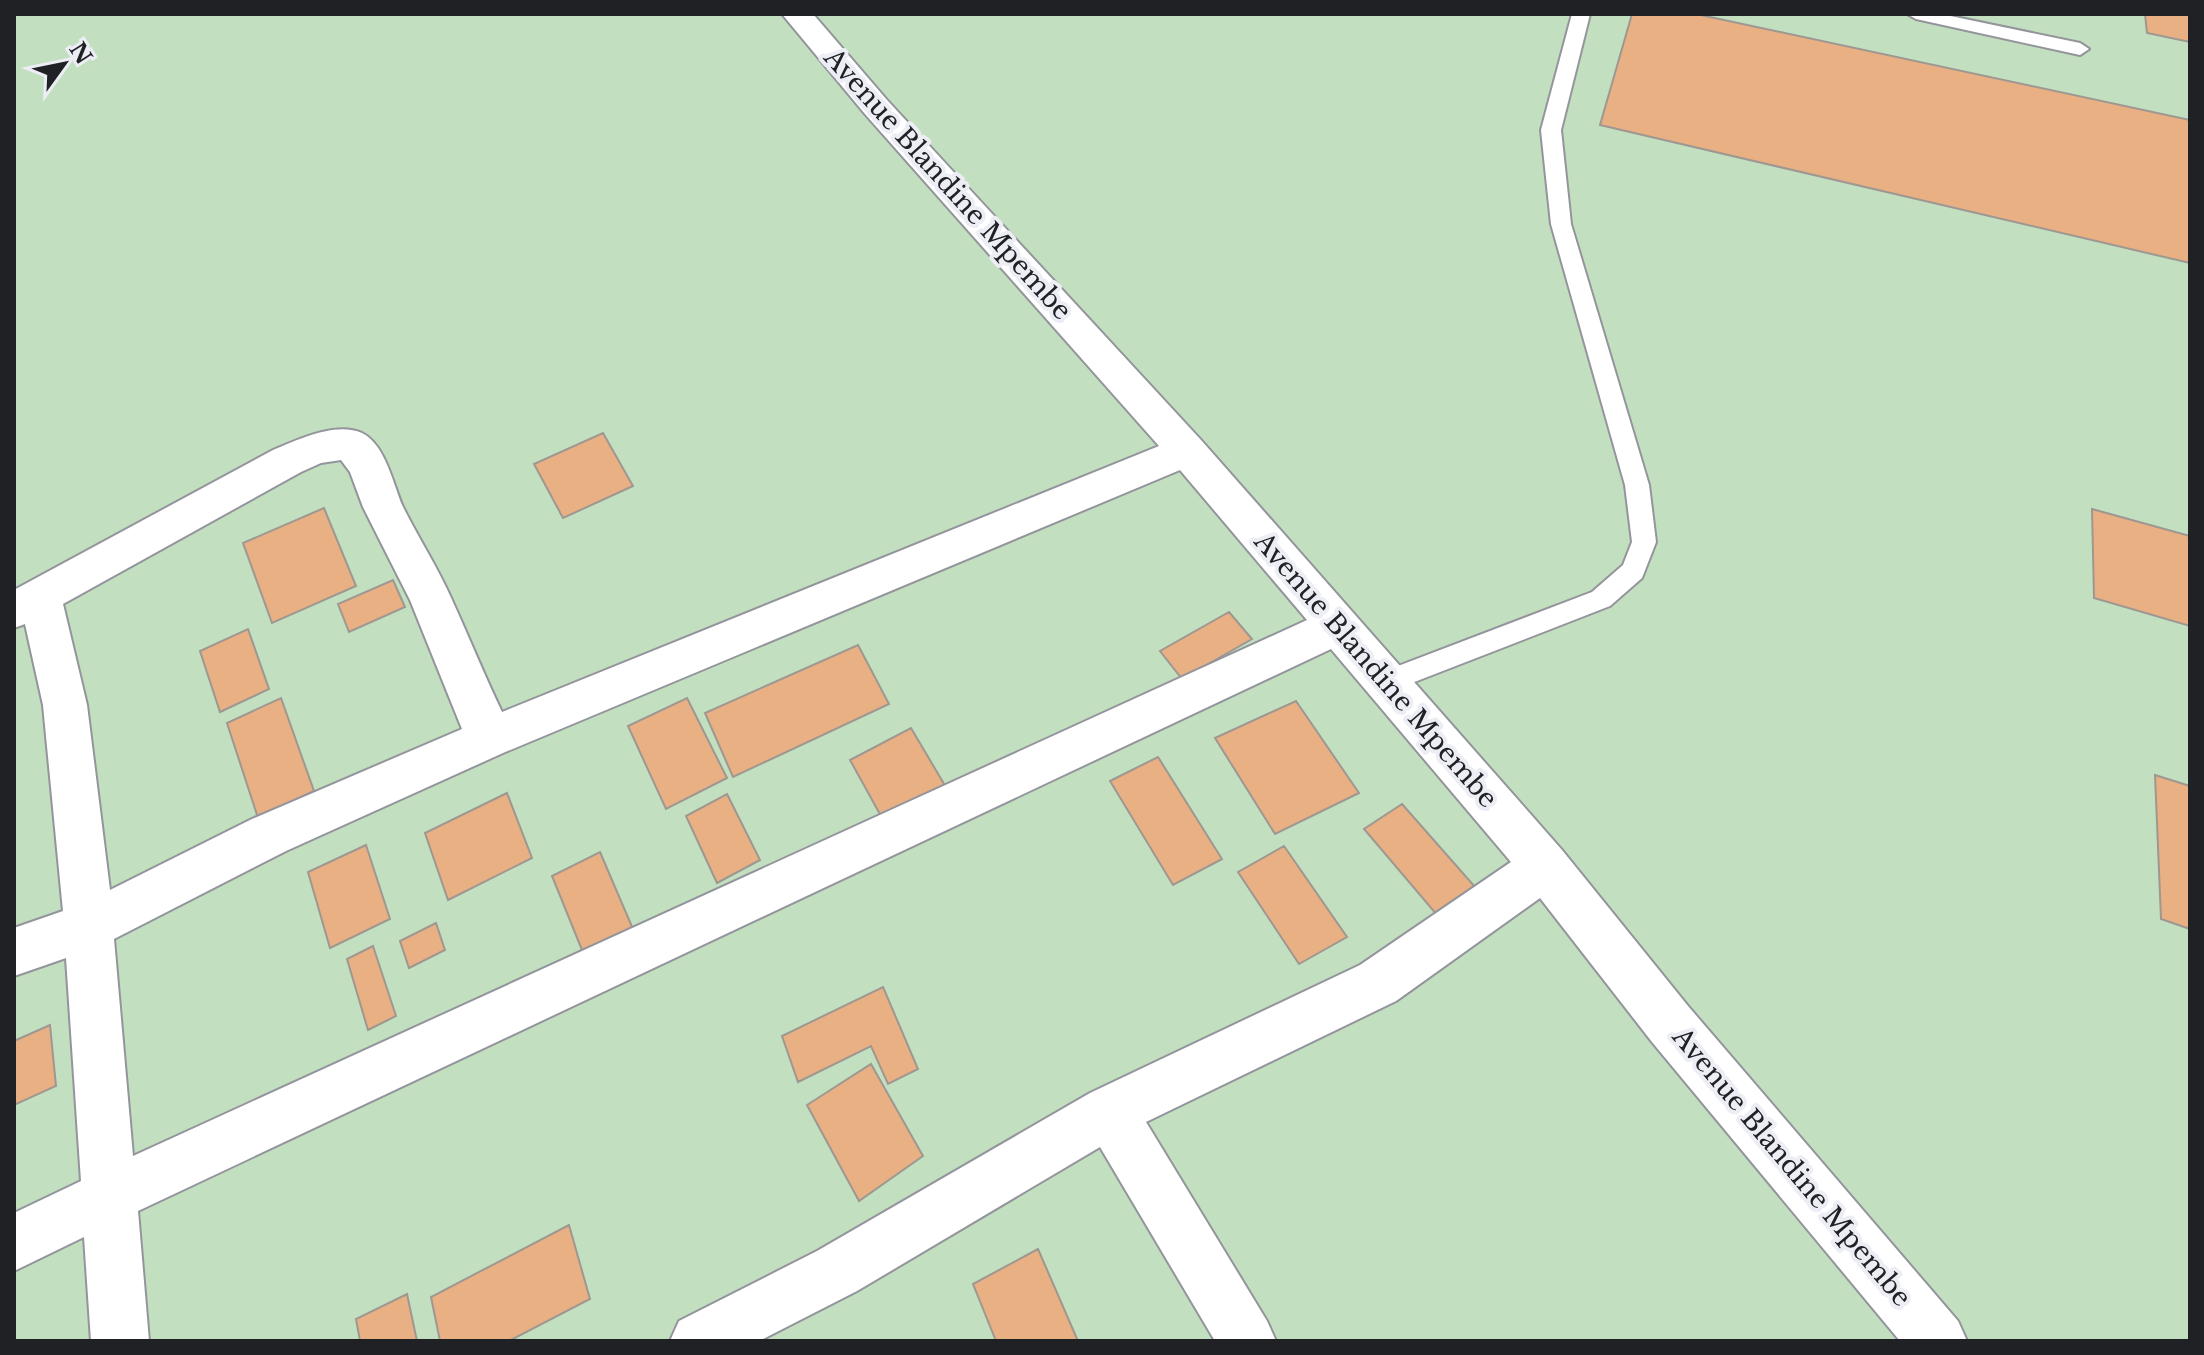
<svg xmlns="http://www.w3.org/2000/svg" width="2204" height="1355" viewBox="0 0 2204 1355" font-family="'Libre Baskerville',serif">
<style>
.green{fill:#c2e0bf}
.building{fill:#e8b083;stroke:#9e9792;stroke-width:2}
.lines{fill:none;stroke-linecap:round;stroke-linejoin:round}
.lane-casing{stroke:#94949c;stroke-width:4}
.street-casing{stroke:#94949c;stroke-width:4}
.lane{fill:#fff;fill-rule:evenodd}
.street{fill:#fff;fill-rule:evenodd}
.labels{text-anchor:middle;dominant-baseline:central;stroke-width:8;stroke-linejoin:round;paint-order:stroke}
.street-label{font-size:26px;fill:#202124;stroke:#ecedf5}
</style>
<rect width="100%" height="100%" fill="#ecedf5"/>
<!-- green -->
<path class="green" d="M 14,14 L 2190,14 L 2190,1341 L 14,1341 Z"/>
<!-- building -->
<path class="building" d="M 1632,14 L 1696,14 L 2190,120 L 2190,263 L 1600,125 Z
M 2145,14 L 2190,14 L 2190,42 L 2147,33 Z
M 603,433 L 633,486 L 563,518 L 534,464 Z
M 324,508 L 356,586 L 272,623 L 243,543 Z
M 2092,509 L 2190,536 L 2190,626 L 2094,598 Z
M 393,580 L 405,607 L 349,632 L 338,604 Z
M 1229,612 L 1252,639 L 1182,679 L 1160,651 Z
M 248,629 L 269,689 L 220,712 L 200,651 Z
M 858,645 L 889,704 L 733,777 L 705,713 Z
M 281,698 L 314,791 L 258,818 L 227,723 Z
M 687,698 L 727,778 L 666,809 L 628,726 Z
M 1296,701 L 1359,793 L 1275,834 L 1215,738 Z
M 911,728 L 950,794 L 887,827 L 850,760 Z
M 1158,757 L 1222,859 L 1173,885 L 1110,781 Z
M 2155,775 L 2190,786 L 2190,929 L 2161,919 Z
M 507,793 L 532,858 L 448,900 L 425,833 Z
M 727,794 L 760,860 L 717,883 L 686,816 Z
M 1402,804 L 1476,888 L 1437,915 L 1364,829 Z
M 366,845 L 390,919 L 330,948 L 308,872 Z
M 1284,846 L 1347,937 L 1299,964 L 1238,872 Z
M 600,852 L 633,929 L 584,955 L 552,876 Z
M 436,923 L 445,950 L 409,968 L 400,941 Z
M 373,946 L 396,1016 L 368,1030 L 347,959 Z
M 883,987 L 918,1069 L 888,1084 L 871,1046 L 798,1082 L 782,1036 Z
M 50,1025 L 56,1086 L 14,1105 L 14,1041 Z
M 871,1064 L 923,1156 L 859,1201 L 807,1105 Z
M 569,1225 L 590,1299 L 509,1341 L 440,1341 L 431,1297 Z
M 1038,1249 L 1078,1341 L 996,1341 L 973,1284 Z
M 407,1294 L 417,1341 L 360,1341 L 356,1319 Z"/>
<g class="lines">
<defs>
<path id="lane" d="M 1572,14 L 1590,14 L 1561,130 L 1571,224 L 1649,485 L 1656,542 L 1642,578 L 1610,606 L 1386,693 L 1377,690 L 1373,682 L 1377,674 L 1592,592 L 1623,565 L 1632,542 L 1625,485 L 1551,224 L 1541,130 Z
M 1907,14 L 1941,14 L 2080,43 L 2089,49 L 2080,55 L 1916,19 Z"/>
<path id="street" d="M 782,14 L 813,14 L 887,100 L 1201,440 L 1562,850 L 1688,1006 L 1958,1321 L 1967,1341 L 1900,1341 L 1652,1042 L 1540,898 L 1396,1001 L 1146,1122 L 1267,1321 L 1276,1341 L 1215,1341 L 1100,1147 L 857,1291 L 759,1341 L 670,1341 L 679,1321 L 817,1251 L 1090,1093 L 1360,965 L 1511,862 L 1331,649 L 138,1211 L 149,1341 L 91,1341 L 84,1237 L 14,1271 L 14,1213 L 81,1181 L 66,958 L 14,976 L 14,928 L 63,911 L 43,705 L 25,624 L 14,628 L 14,590 L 273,450 C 297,440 336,421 362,433 C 386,445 393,485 403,507 C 419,539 438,568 452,600 C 469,637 484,675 502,712 L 1159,446 L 865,114 ZM 341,460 L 350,472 L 363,507 L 410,600 L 462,729 L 252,819 L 110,890 L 87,705 L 63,604 L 301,472 L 321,463 ZM 1180,470 L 1307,620 L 133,1156 L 114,939 L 286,851 L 503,753 Z"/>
</defs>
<!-- lane casing -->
<use href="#lane" class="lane-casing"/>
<!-- street casing -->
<use href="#street" class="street-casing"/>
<!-- lane -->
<use href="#lane" class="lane"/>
<!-- street -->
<use href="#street" class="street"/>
</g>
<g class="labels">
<!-- street labels -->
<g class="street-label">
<text transform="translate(948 184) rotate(48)">Avenue Blandine Mpembe</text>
<text transform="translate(1376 670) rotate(49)">Avenue Blandine Mpembe</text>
<text transform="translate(1792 1167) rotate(50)">Avenue Blandine Mpembe</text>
</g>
</g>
<!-- border -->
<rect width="2204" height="1355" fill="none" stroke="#202124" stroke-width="32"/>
<!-- north arrow -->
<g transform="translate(64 64) rotate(57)" stroke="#ecedf5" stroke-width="6" paint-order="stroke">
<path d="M0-6L14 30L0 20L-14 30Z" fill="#202124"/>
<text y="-12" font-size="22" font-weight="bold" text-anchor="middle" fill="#202124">N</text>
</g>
</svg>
